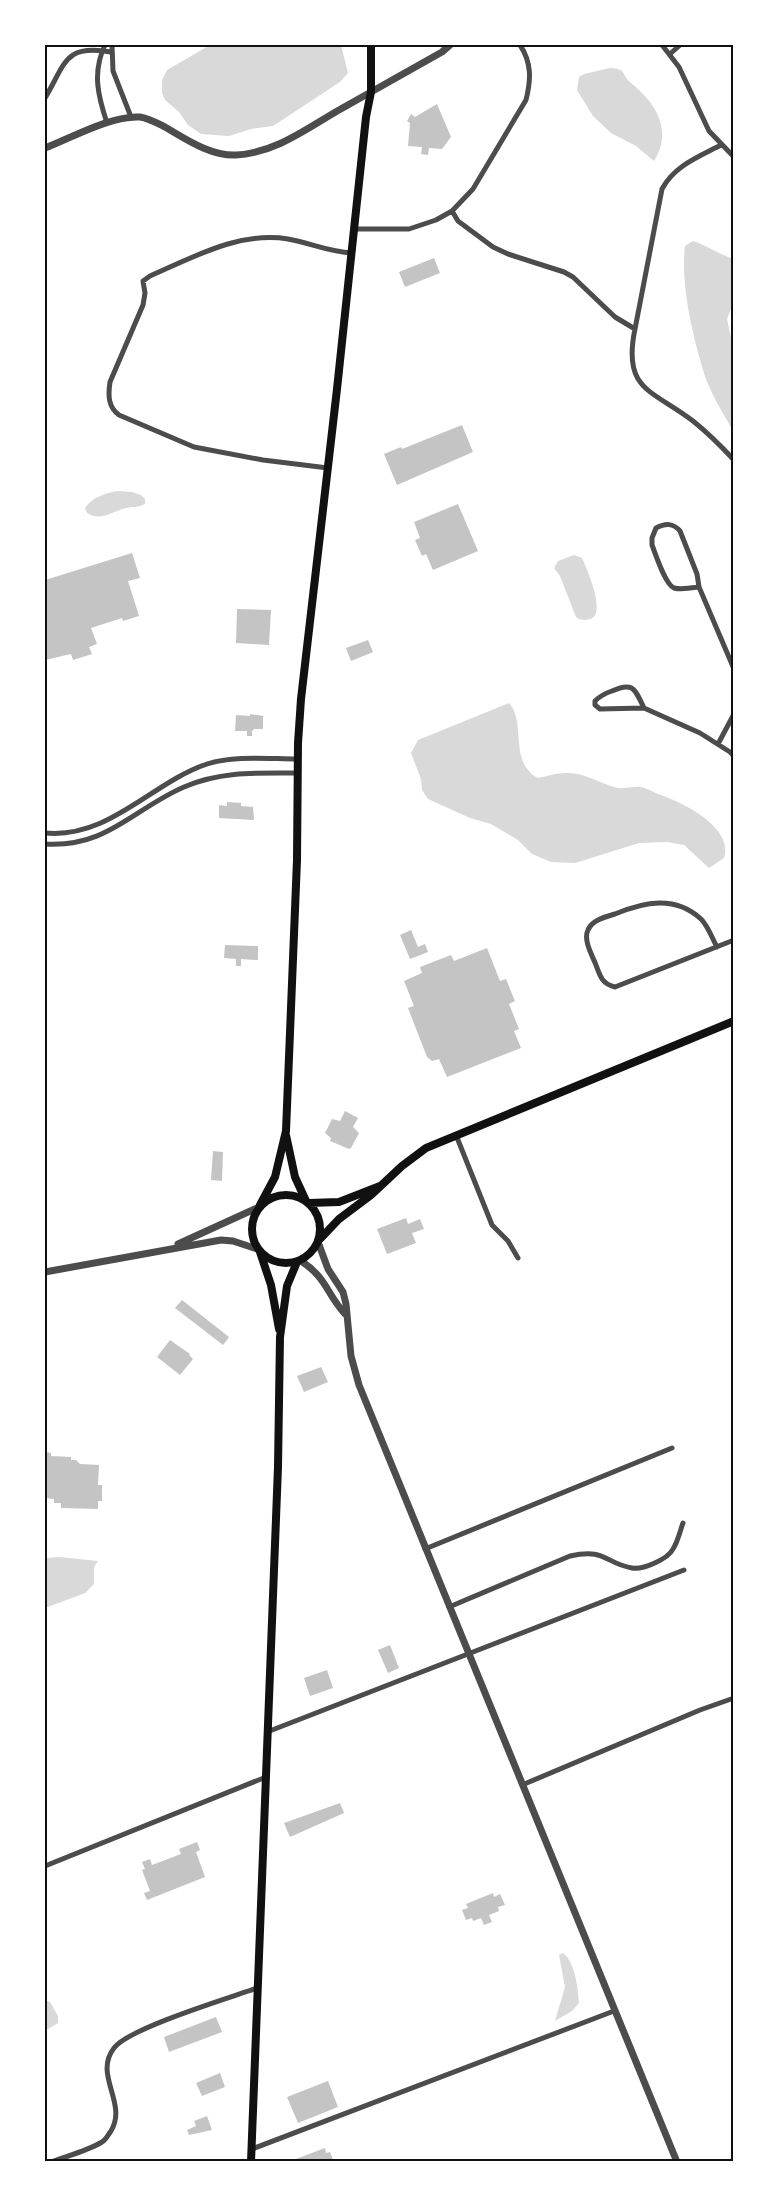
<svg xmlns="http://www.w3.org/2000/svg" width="779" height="2207" viewBox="0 0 779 2207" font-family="'Archivo Narrow',sans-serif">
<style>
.water{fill:#d9d9d9}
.building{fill:#c4c4c4}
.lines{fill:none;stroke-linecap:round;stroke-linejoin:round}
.minor{stroke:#4c4c4c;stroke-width:5}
.tertiary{stroke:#4c4c4c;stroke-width:7}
.secondary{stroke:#111;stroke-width:8}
.neatline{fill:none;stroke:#111;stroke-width:2}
</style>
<rect width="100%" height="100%" fill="#fff"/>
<!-- water -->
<path class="water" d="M 210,45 L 341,45 L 348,73 L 340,82 L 273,126 L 251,129 L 229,136 L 201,134 L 188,125 L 179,112 L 165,100 L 162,93 L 162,80 L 167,70 Z
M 610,68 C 628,69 621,75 631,83 C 656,103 673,130 654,161 L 636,146 L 611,133 L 593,116 L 577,90 L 579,77 L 584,74 Z
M 693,241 C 708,246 718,254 734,259 L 734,307 L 731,309 L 727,319 L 734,352 L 734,433 C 725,416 713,398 706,379 C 694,342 680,285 685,246 Z
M 118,491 L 132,492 L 141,495 L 145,499 L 145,504 C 138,508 134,506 126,508 C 112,511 102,522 87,513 L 85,508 C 92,497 106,493 118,491 Z
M 574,555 L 582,558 C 587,569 607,615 590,619 C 584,621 580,620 576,617 L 560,576 L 554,568 L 558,561 Z
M 509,703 C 527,723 508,762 538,778 C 547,776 557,773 566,773 C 583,772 597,782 614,787 C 623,790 632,786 641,787 C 647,788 653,792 658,794 C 682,802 734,827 724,858 L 709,868 L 684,845 L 667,842 L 639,843 L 575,863 L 551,862 L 532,854 L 518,840 L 491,824 L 470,818 L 428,799 L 422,790 L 421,779 L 411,753 L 418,740 Z
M 59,1557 L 98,1561 L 94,1567 L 94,1584 L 85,1593 L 45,1608 L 45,1558 Z
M 563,1953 C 575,1962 578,1988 579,2003 L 572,2011 L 555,2021 L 565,1987 L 559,1955 Z
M 45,2000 L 50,2002 L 58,2016 L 58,2023 L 48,2029 L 45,2028 Z"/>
<!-- building -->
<path class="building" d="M 437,104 L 451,137 L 442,149 L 429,148 L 428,155 L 421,154 L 422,147 L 408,146 L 410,123 L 407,121 L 411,114 L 415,117 Z
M 434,258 L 440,273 L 405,287 L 399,272 Z
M 462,425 L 473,452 L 397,485 L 384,454 L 401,447 L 402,449 Z
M 458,504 L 478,551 L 433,570 L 426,554 L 422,556 L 415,540 L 420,538 L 414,522 Z
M 132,553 L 140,578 L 128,581 L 139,616 L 123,621 L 122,618 L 91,628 L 97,644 L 89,647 L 92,654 L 73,660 L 71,654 L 45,660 L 45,580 Z
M 237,609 L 271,610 L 269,645 L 236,643 Z
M 368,640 L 373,652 L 351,661 L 346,648 Z
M 250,714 L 263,716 L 263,729 L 254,729 L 252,731 L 252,736 L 247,736 L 247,731 L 235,731 L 236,715 L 250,716 Z
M 227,802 L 241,803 L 241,806 L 253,807 L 254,820 L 219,818 L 219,805 L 227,806 Z
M 411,930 L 418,947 L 425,944 L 428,952 L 410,959 L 400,935 Z
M 225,945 L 258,946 L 258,960 L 241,959 L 241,966 L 236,966 L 236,959 L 224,958 Z
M 487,948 L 500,981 L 506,979 L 515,1001 L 509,1004 L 519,1029 L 514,1031 L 521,1048 L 447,1077 L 439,1059 L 432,1061 L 427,1057 L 408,1008 L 414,1006 L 404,981 L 422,973 L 420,967 L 451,955 L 454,961 Z
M 345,1111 L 358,1118 L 353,1127 L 359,1133 L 351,1148 L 349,1149 L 330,1141 L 331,1138 L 325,1133 L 332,1119 L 340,1121 Z
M 213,1151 L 223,1152 L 222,1181 L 211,1180 Z
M 406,1218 L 408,1224 L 420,1219 L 424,1229 L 412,1233 L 416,1243 L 387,1254 L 377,1229 Z
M 182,1300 L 229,1337 L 223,1345 L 175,1308 Z
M 170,1340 L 190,1354 L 189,1355 L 193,1359 L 180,1375 L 157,1357 Z
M 321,1367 L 328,1382 L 304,1392 L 297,1376 Z
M 45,1452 L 51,1453 L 51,1456 L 71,1457 L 71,1460 L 76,1460 L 80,1464 L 99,1465 L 98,1485 L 102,1485 L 102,1501 L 98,1501 L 98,1509 L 61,1508 L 61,1503 L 54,1503 L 54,1499 L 45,1498 Z
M 390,1645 L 399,1668 L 388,1673 L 378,1650 Z
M 327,1670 L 333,1688 L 310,1696 L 304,1678 Z
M 340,1803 L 344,1813 L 290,1837 L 284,1823 Z
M 197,1842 L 200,1850 L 196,1852 L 205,1877 L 147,1900 L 144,1893 L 150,1891 L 142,1870 L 145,1869 L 142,1862 L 150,1859 L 152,1865 L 181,1854 L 179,1849 Z
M 493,1893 L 494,1897 L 500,1894 L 505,1905 L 498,1907 L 499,1911 L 489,1915 L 492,1922 L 484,1925 L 481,1918 L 473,1921 L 472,1918 L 466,1920 L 462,1910 L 468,1908 L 466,1904 Z
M 216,2017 L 222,2032 L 169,2052 L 164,2037 Z
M 220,2073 L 225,2087 L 202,2096 L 196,2083 Z
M 328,2081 L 338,2107 L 298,2123 L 287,2097 Z
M 207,2116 L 212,2130 L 189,2135 L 187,2130 L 196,2126 L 194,2121 Z
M 325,2148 L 326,2153 L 330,2152 L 334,2162 L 288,2162 Z"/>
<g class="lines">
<!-- minor -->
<path class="minor" d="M 105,45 C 92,72 98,96 107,123
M 112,45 L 113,71 L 131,117
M 662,45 L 679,67 L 709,131 L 734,157
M 670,54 L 680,45
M 45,98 C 66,63 64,44 111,52
M 452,211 L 458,221 L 493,247 L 508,254 L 564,272 L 573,277 L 615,317 L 635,329 C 622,391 653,390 693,421 C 708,433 721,446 734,460
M 354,229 L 409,229 L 436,220 L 452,211 L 473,189 L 526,100 C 531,80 532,63 520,45
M 635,329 L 662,189 C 674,166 698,157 721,145
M 328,468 L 263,460 L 194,447 L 119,415 C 108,407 108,395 110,382 L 143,305 L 145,293 L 143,281 L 150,276 C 194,257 239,231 288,239 C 310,243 329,252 352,253
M 699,587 C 692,588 681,590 674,588 C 665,584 656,555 652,545 L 652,538 L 656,528 C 666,523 673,523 680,531 L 697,574 L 699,587 L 734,669
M 644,708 C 635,690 634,681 612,691 C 606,693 600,696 595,701 L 595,705 L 600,709 L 644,708 L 700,733 L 730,752 L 734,756
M 718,744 L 734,714
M 45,833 C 109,839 151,783 207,764 C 235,755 269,759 298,759
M 45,844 C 107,848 133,809 184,787 C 221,771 258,773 298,773
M 717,947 C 712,938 708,926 701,919 C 675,895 644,902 615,914 C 605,917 592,920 588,930 C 583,940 592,955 596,965 C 600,976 602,984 615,987 L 734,940
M 456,1135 L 492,1225 L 508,1241 L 518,1258
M 425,1549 L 672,1448
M 449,1607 L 570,1556 C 606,1548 604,1563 632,1568 C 643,1570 668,1559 673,1549 C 678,1541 680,1531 683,1523
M 267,1732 L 684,1570
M 522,1785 L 700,1710 L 734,1698
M 45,1866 L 266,1777
M 252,2149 L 614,2011
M 51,2162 C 67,2156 87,2151 102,2142 C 106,2140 108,2135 111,2131 C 128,2103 93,2075 114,2048 C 129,2028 229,1998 257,1988"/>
<!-- tertiary -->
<path class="tertiary" d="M 45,148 C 71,138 112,115 140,117 C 148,118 157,123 165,127 C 186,139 210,156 236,155 C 275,153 306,129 339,110 C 373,91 408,71 442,52 L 450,45
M 318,1242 L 328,1269 L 343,1292 L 346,1304 L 351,1356 L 359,1385 L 677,2162
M 178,1244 L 257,1208
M 301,1261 C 327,1278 326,1293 345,1314
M 45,1272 L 221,1240 L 233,1241 L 257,1249"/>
<!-- secondary -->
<path class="secondary" d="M 286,1135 L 295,1177 L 306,1201
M252 1229a34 34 0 1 1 68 0a34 34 0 1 1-68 0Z
M 309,1203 L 339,1202 L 380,1186
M 260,1205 L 275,1177 L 286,1131 L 297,860 L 298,743 L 301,699 L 337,389 L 366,117 L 371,92 L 371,45
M 320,1239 L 339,1219 L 371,1195 L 402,1166 L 426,1148 L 734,1021
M 260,1252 L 271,1285 L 279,1329
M 251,2162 L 278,1467 L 280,1337 L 287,1286 L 297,1262"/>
</g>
<!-- border -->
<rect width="779" height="2207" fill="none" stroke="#ffffff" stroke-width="93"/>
<rect x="46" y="46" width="686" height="2114" class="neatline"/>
</svg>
